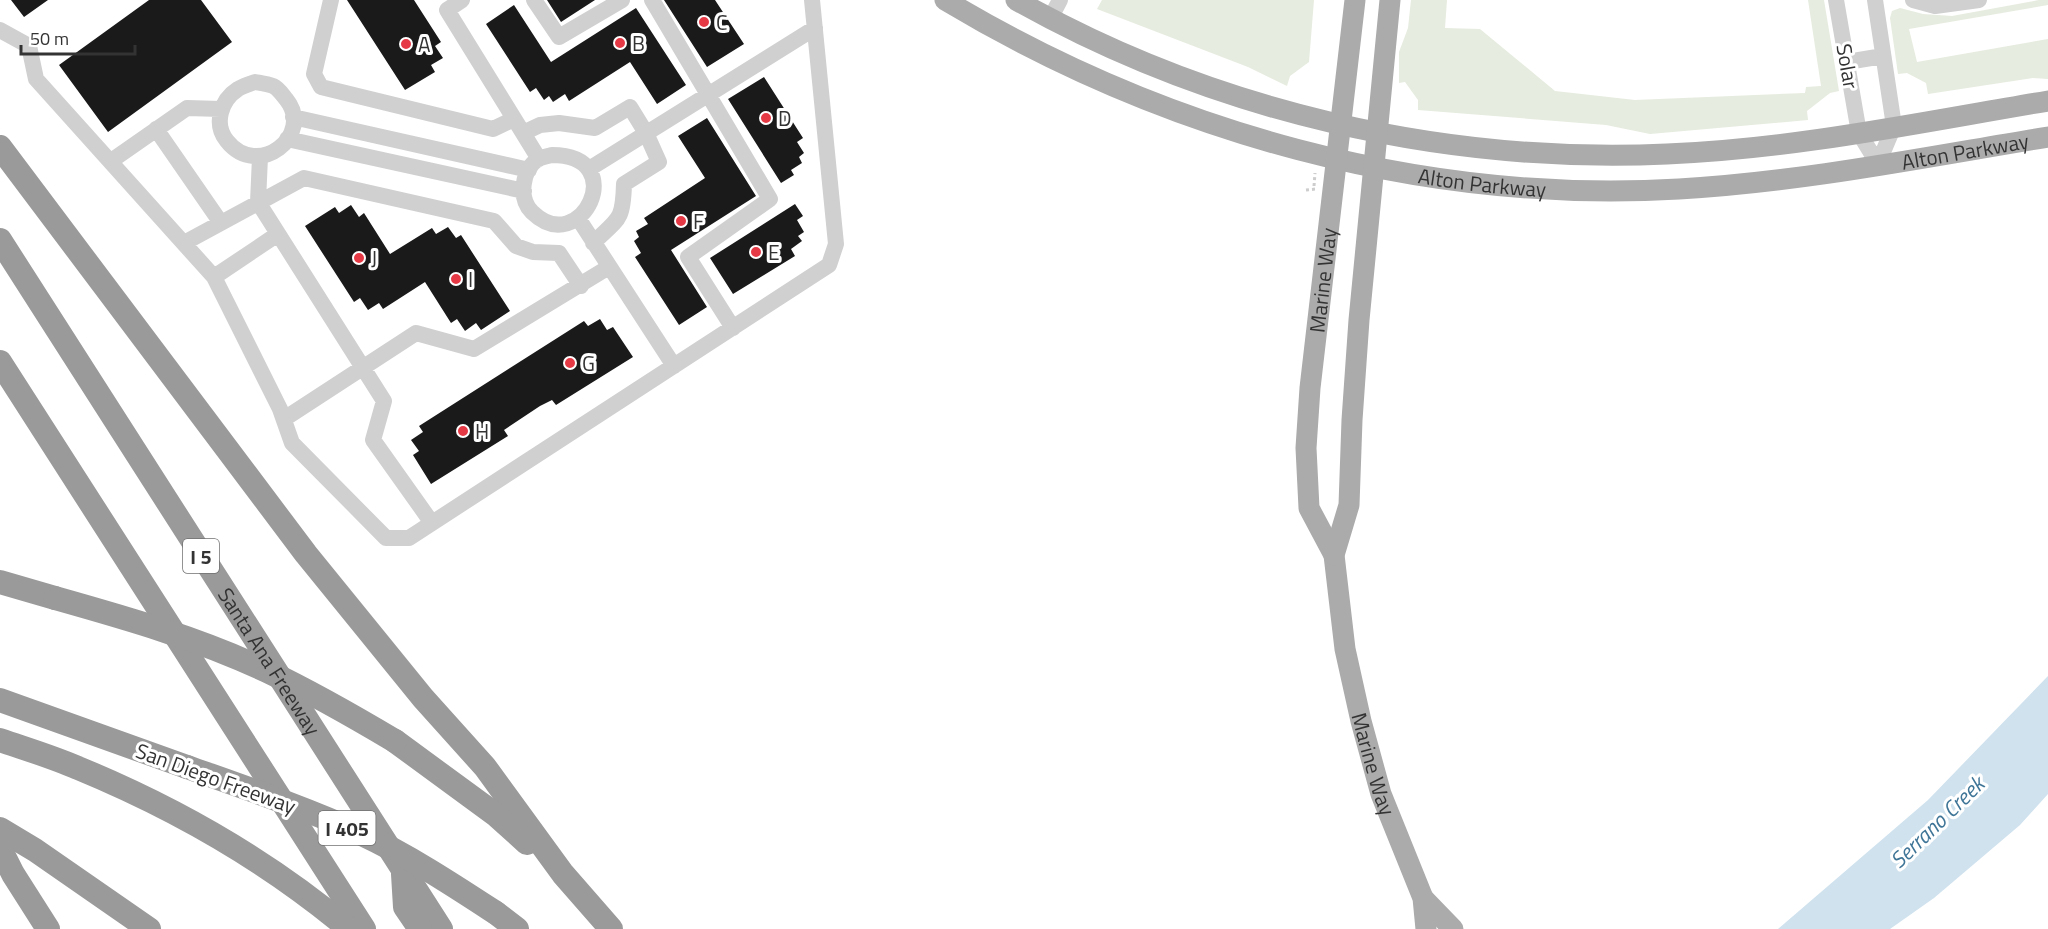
<svg xmlns="http://www.w3.org/2000/svg" width="2048" height="929" viewBox="0 0 2048 929" font-family="'Titillium Web',sans-serif">
<style>
.green{fill:#e6ecdf}
.water{fill:#cfe2ee}
.building{fill:#1a1a1a}
.lines{fill:none;stroke-linecap:round;stroke-linejoin:round}
.path{stroke:#cdcdcd;stroke-width:3;stroke-dasharray:3 3;stroke-linecap:butt}
.minor{stroke:#d0d0d0;stroke-width:16}
.major{stroke:#ababab;stroke-width:21}
.highway{stroke:#9a9a9a;stroke-width:24}
.highway-bridge{stroke:#9a9a9a;stroke-width:24}
.poi-dot{fill:#e63946;stroke:#fff;stroke-width:2}
.labels{text-anchor:middle;dominant-baseline:central;stroke-width:6;stroke-linejoin:round;paint-order:stroke}
.shield{fill:#fff;stroke:#707070;stroke-width:1.5}
.shield-label{font-size:20px;font-weight:bold;fill:#333}
.poi-label{font-size:21px;fill:#333;stroke:#fff;text-anchor:start}
.street-label{font-size:21px;fill:#333;stroke:#fff}
.water-label{font-size:22px;font-style:italic;fill:#3f7597;stroke:#fff}
</style>
<rect width="100%" height="100%" fill="#fff"/>
<!-- green -->
<path class="green" d="M 1102,0 L 1314,0 L 1309,62 L 1290,76 L 1287,86 L 1248,67 L 1097,9 Z
M 1411,0 L 1447,0 L 1445,28 L 1480,29 L 1555,91 L 1635,100 L 1805,93 L 1806,87 L 1821,86 L 1808,0 L 1824,0 L 1839,91 L 1830,93 L 1807,111 L 1808,120 L 1650,134 L 1606,125 L 1418,110 L 1418,100 L 1405,82 L 1399,83 L 1399,52 L 1408,28 Z
M 2039,0 L 2048,0 L 2048,5 L 1909,29 L 1917,62 L 2048,39 L 2048,79 L 2033,78 L 1928,94 L 1926,83 L 1907,73 L 1898,74 L 1890,18 L 1892,11 L 1900,8 L 1923,14 L 1952,16 Z"/>
<!-- water -->
<path class="water" d="M 2048,676 L 2048,794 L 2020,825 L 1934,898 L 1890,929 L 1778,929 L 1928,800 Z"/>
<!-- building -->
<path class="building" d="M 11,0 L 48,0 L 24,17 Z
M 149,0 L 201,0 L 232,42 L 108,132 L 59,65 Z
M 347,0 L 414,0 L 441,42 L 435,46 L 443,58 L 431,65 L 435,72 L 405,90 Z
M 547,0 L 595,0 L 561,22 Z
M 664,0 L 715,0 L 744,44 L 707,67 Z
M 514,5 L 551,62 L 636,8 L 686,85 L 657,104 L 630,62 L 569,101 L 565,94 L 553,102 L 549,96 L 544,100 L 536,88 L 530,92 L 486,24 Z
M 764,77 L 803,138 L 797,142 L 804,153 L 799,157 L 802,163 L 791,170 L 794,175 L 781,183 L 728,99 Z
M 707,118 L 756,196 L 671,250 L 707,307 L 679,325 L 635,257 L 641,253 L 634,241 L 639,237 L 636,231 L 648,224 L 644,218 L 705,178 L 678,136 Z
M 795,204 L 803,216 L 797,220 L 804,232 L 798,236 L 802,241 L 791,249 L 795,256 L 733,294 L 710,258 Z
M 351,205 L 359,217 L 364,213 L 390,254 L 432,228 L 436,234 L 448,227 L 456,238 L 461,235 L 510,311 L 481,330 L 476,323 L 465,331 L 457,319 L 451,323 L 425,282 L 383,309 L 379,303 L 368,310 L 360,298 L 354,302 L 305,226 L 335,207 L 339,213 Z
M 600,319 L 607,330 L 613,327 L 633,357 L 556,405 L 552,400 L 540,406 L 504,430 L 508,436 L 431,484 L 413,455 L 419,451 L 411,440 L 423,432 L 419,426 L 584,321 L 588,326 Z"/>
<g class="lines">
<!-- path -->
<path class="path" d="M 1314,186 L 1315,173
M 1306,190 L 1316,189"/>
<!-- minor -->
<path class="minor" d="M 331,0 L 314,74 L 321,87 L 493,129 L 514,119
M 462,0 L 447,10 L 539,159
M 534,0 L 559,37 L 622,0
M 652,0 L 770,199 L 688,257 L 733,328
M 1836,0 L 1859,133 L 1878,164
M 1875,0 L 1894,126 L 1878,164
M 1913,0 L 1935,6 L 1979,0
M 1050,19 L 1060,0
M 0,30 L 29,46 L 36,79 L 214,277 L 280,409 L 292,443 L 386,538 L 409,538 L 829,265 L 836,244 L 812,0
M 1847,62 L 1883,56
M 255,82 C 260,83 267,84 273,86 C 278,88 282,94 286,99 C 315,135 258,180 227,141 C 213,124 221,100 238,89 C 243,86 249,84 255,82 Z
M 293,117 L 529,170
M 156,129 L 221,223
M 523,133 L 540,125 L 559,123 L 595,128 L 630,107 L 646,133 L 659,162 L 624,184 C 623,221 619,218 593,243
M 287,139 L 524,191
M 552,155 C 632,155 581,260 532,212 C 518,198 522,170 538,159 C 542,157 548,156 552,155 Z
M 260,157 L 258,202 L 384,401 L 373,440 L 432,523
M 111,161 L 187,108 L 221,109
M 589,169 L 815,28
M 578,218 L 674,366
M 184,243 L 304,178 L 494,221 L 516,246 L 533,252 L 559,253 L 581,286
M 214,277 L 278,234
M 284,419 L 416,333 L 474,349 L 609,267"/>
<!-- major -->
<g class="major">
<path id="s1" d="M 945,0 C 1165,132 1422,204 1679,189 C 1802,182 1926,157 2048,137"/>
<path d="M 1016,0 C 1213,111 1442,164 1667,154 C 1795,149 1922,122 2048,101"/>
<path id="s2" d="M 1390,0 L 1359,320 L 1352,420 L 1349,505 L 1334,555 L 1345,649 L 1361,721 L 1381,794 L 1423,898 L 1426,929"/>
<path id="s3" d="M 1334,555 L 1309,508 L 1306,448 L 1310,388 L 1355,0"/>
<path d="M 1423,898 L 1453,929"/>
</g>
<!-- highway -->
<g class="highway">
<path d="M 0,147 L 306,554 L 423,698 L 485,767 L 563,874 L 611,929"/>
<path id="s4" d="M 0,240 L 441,929"/>
<path d="M 0,362 L 364,929"/>
<path d="M 0,582 L 55,598"/>
<path d="M 0,700 L 187,767"/>
<path d="M 0,740 C 26,749 53,757 78,768 C 175,808 269,862 349,929"/>
<path d="M 395,741 L 496,815 L 527,843"/>
<path d="M 0,829 L 35,850 L 149,929"/>
<path d="M 0,848 L 13,874 L 48,929"/>
<path d="M 403,874 L 405,907 L 420,929"/>
<path d="M 496,913 L 517,929"/>
</g>
<!-- highway-bridge -->
<path class="highway-bridge" d="M 55,598 C 126,618 200,639 267,671 C 311,692 353,716 395,741
M 187,767 C 246,788 305,808 362,834 C 409,856 453,885 496,913"/>
</g>
<!-- markers -->
<g class="poi-dot">
<circle cx="704" cy="22" r="6"/>
<circle cx="620" cy="43" r="6"/>
<circle cx="406" cy="44" r="6"/>
<circle cx="766" cy="118" r="6"/>
<circle cx="681" cy="221" r="6"/>
<circle cx="756" cy="252" r="6"/>
<circle cx="359" cy="258" r="6"/>
<circle cx="456" cy="279" r="6"/>
<circle cx="570" cy="363" r="6"/>
<circle cx="463" cy="431" r="6"/>
</g>
<g class="labels">
<!-- shield labels -->
<g class="shield">
<rect x="183" y="539" width="36" height="34" rx="4.5"/>
<rect x="318.5" y="811" width="57" height="34" rx="4.5"/>
</g>
<g class="shield-label">
<text x="201" y="556">I 5</text>
<text x="347" y="828">I 405</text>
</g>
<!-- poi labels -->
<g class="poi-label">
<text x="716" y="22">C</text>
<text x="632" y="43">B</text>
<text x="418" y="44">A</text>
<text x="778" y="118">D</text>
<text x="693" y="221">F</text>
<text x="768" y="252">E</text>
<text x="371" y="258">J</text>
<text x="468" y="279">I</text>
<text x="582" y="363">G</text>
<text x="475" y="431">H</text>
</g>
<!-- street labels -->
<g class="street-label">
<text transform="translate(1848 66) rotate(80)">Solar</text>
<text stroke="none"><textPath href="#s1" startOffset="1058">Alton Parkway</textPath></text>
<text stroke="none"><textPath href="#s1" startOffset="572">Alton Parkway</textPath></text>
<text stroke="none"><textPath href="#s3" startOffset="282">Marine Way</textPath></text>
<text stroke="none"><textPath href="#s4" startOffset="500">Santa Ana Freeway</textPath></text>
<text stroke="none"><textPath href="#s2" startOffset="772">Marine Way</textPath></text>
<text transform="translate(216 778) rotate(20)">San Diego Freeway</text>
</g>
<!-- water labels -->
<g class="water-label">
<text transform="translate(1937 822) rotate(-44)">Serrano Creek</text>
</g>
</g>
<!-- scale -->
<path d="M21 45v9h114v-9" fill="none" stroke="#333333" stroke-width="3"/>
<text x="30" y="45" font-size="18" fill="#333333" stroke="#ffffff" stroke-width="4.5" paint-order="stroke">50 m</text>
</svg>
